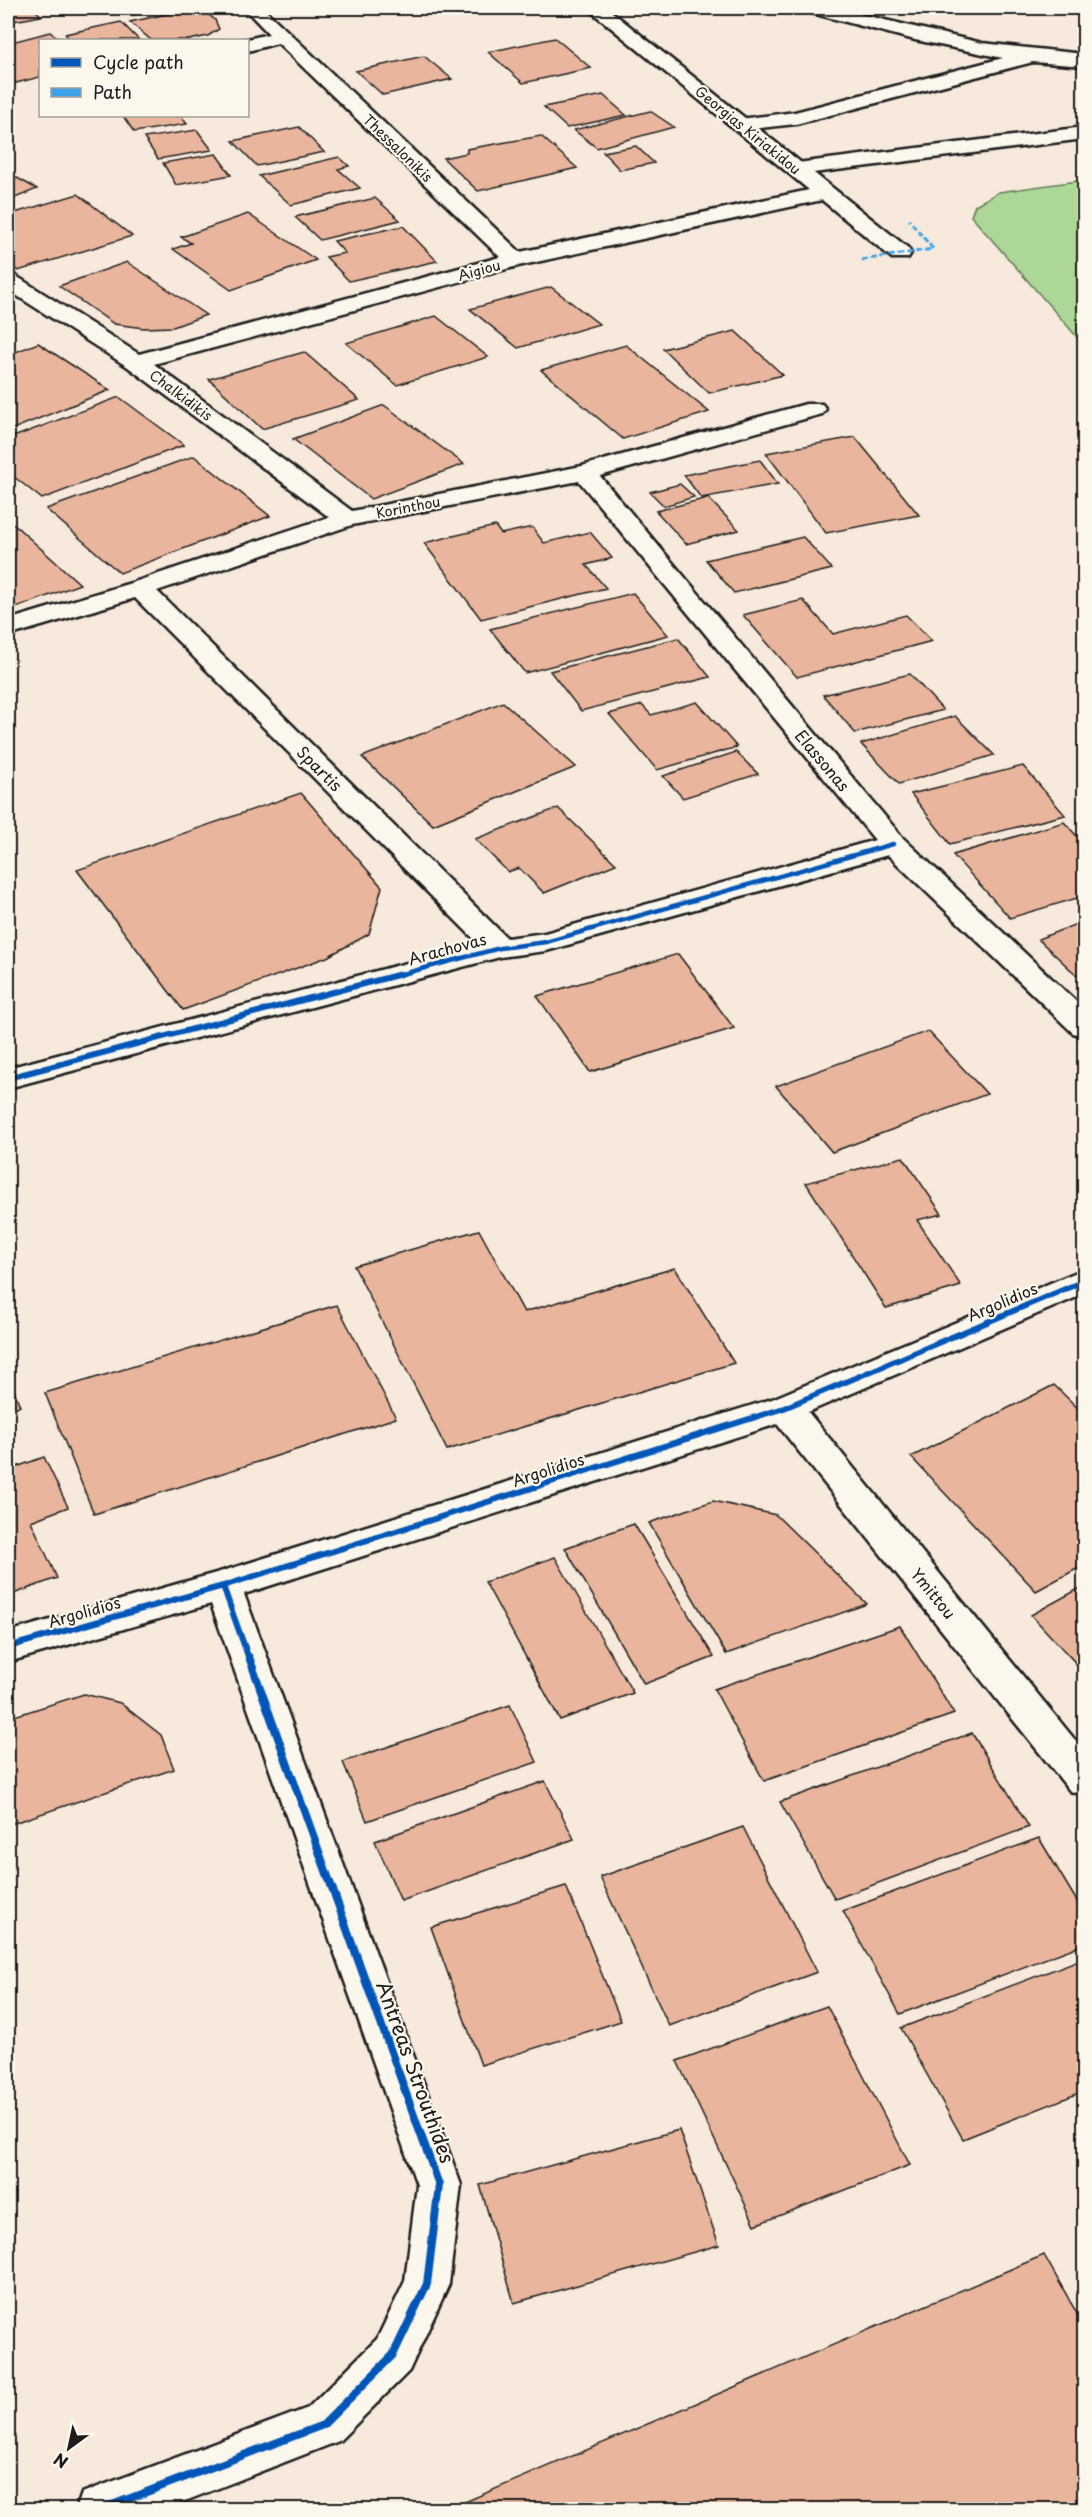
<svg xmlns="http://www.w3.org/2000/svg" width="1092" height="2517" viewBox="0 0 1092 2517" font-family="'Playpen Sans',sans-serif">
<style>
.green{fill:#acd796;stroke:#647a59;stroke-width:1.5}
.building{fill:#e9b59c;stroke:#1c1c1c;stroke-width:1.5}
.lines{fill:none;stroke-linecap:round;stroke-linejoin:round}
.lane-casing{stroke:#1c1c1c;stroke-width:5}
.street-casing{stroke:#1c1c1c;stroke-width:5}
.lane{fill:#fbf7ec;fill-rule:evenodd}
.street{fill:#fbf7ec;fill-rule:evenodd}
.quiet{stroke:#3da2ea;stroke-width:3;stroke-dasharray:6 3;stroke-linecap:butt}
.cycleway-far2-casing{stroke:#fbf7ec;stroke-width:8}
.cycleway-far1-casing{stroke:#fbf7ec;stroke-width:10}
.cycleway-casing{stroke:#fbf7ec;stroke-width:11}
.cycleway-far2{stroke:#0057b8;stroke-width:4.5}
.cycleway-far1{stroke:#0057b8;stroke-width:6}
.cycleway{stroke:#0057b8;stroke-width:8}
.labels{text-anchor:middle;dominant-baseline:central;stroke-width:4.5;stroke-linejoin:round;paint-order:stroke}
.far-street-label{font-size:14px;fill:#1c1c1c;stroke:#fbf7ec}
.street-label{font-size:16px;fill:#1c1c1c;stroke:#fbf7ec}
.near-street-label{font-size:20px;fill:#1c1c1c;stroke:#fbf7ec}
</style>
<rect width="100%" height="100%" fill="#f7eadc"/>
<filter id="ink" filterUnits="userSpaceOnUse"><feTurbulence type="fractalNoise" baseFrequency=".0167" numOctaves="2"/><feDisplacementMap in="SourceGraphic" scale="12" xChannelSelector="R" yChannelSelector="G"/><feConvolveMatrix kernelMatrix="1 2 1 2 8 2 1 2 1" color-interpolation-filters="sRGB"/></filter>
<g filter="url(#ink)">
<!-- green -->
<path class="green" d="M 1084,180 L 1084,345 L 971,216 L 975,205 L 999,192 Z"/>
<!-- building -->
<path class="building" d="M 8,8 L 34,8 L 41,16 L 8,22 Z
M 126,8 L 171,8 L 133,15 Z
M 194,8 L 201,8 L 215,20 L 219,29 L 208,36 L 189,40 L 151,40 L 130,22 Z
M 121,22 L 139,40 L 71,40 L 65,34 Z
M 50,32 L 60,40 L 40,40 L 40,77 L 8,85 L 8,43 Z
M 555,38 L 591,68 L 523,83 L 488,52 Z
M 424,56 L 452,79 L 383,95 L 356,71 Z
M 603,95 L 626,115 L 567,128 L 544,107 Z
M 650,111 L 674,127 L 597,148 L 574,130 Z
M 123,116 L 181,116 L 187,124 L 134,132 Z
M 299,127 L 324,152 L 257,166 L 233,141 Z
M 197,130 L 212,150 L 158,159 L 144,138 Z
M 541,136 L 577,168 L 478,191 L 443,158 L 467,153 L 467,149 Z
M 636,146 L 654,163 L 620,170 L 603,152 Z
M 216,154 L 231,175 L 176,185 L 163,163 Z
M 339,157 L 349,166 L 338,169 L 360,188 L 291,205 L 259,176 Z
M 10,174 L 37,189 L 8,201 L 8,175 Z
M 78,194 L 132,236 L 18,271 L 8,262 L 8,215 Z
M 375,198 L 400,220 L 320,240 L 295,217 Z
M 248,214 L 316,260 L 231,290 L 173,249 L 191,243 L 181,237 Z
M 403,226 L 437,261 L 349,281 L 326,257 L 345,253 L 334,241 Z
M 127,262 L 206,315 L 173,327 L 144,328 L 114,324 L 59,286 Z
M 551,287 L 599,324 L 518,348 L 470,309 Z
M 436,316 L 488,357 L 397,385 L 346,343 Z
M 735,331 L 783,375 L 709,393 L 663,349 Z
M 38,343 L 110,390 L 8,431 L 8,355 Z
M 626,345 L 709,412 L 623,439 L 541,370 Z
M 304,352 L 359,400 L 262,429 L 209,379 Z
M 119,397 L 184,445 L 42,499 L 8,472 L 8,439 Z
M 384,405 L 464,464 L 371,499 L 293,439 Z
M 855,437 L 919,515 L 826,533 L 766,453 Z
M 194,456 L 270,516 L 120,573 L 46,509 Z
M 760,460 L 778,484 L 701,498 L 684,475 Z
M 680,484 L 694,497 L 664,506 L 650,492 Z
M 708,498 L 739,530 L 686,544 L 656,511 Z
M 8,519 L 80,584 L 8,611 Z
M 495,526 L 501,534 L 532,527 L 544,543 L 590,532 L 612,558 L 586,565 L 606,588 L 481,619 L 424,543 Z
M 803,537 L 832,569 L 734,593 L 706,560 Z
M 633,593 L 668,635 L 525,673 L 490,629 Z
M 803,600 L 833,634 L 906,615 L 932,641 L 797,677 L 743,615 Z
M 678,638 L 710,677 L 581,711 L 550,671 Z
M 910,674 L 943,710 L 855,733 L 823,695 Z
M 503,702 L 576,767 L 433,825 L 362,757 Z
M 697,702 L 737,747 L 657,770 L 609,714 L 642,705 L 651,715 Z
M 955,716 L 994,755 L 899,784 L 861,744 Z
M 736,752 L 758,774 L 683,798 L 663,776 Z
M 1023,766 L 1065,815 L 950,844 L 911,794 Z
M 301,793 L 382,887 L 369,934 L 327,957 L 183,1010 L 77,870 Z
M 558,808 L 616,864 L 544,893 L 519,868 L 508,872 L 475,839 Z
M 1064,822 L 1084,844 L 1084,896 L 1010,918 L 953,855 Z
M 1084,921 L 1084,982 L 1038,939 Z
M 678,954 L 734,1028 L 590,1072 L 537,996 Z
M 928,1031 L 987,1094 L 832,1152 L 776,1086 Z
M 903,1157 L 942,1214 L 917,1220 L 961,1286 L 886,1308 L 806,1183 Z
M 479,1230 L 524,1312 L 675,1268 L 734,1363 L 447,1450 L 354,1266 Z
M 337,1305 L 396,1418 L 94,1514 L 45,1393 Z
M 8,1374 L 20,1406 L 8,1410 Z
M 1054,1385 L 1084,1414 L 1084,1565 L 1036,1591 L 911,1457 Z
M 44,1457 L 68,1507 L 31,1521 L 57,1578 L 8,1596 L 8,1470 Z
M 713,1501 L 776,1515 L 867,1604 L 726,1654 L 649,1523 Z
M 634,1524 L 714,1657 L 644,1684 L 565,1548 Z
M 555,1557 L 633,1693 L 560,1720 L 485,1582 Z
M 1084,1586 L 1084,1672 L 1031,1615 Z
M 900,1626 L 954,1714 L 764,1781 L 714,1689 Z
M 84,1694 L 120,1703 L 161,1735 L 174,1769 L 8,1825 L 8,1718 Z
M 510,1705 L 537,1762 L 367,1821 L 343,1762 Z
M 972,1733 L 1029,1827 L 835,1899 L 780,1802 Z
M 545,1781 L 574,1839 L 401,1901 L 375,1841 Z
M 743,1827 L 817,1972 L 669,2026 L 600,1877 Z
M 1039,1838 L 1084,1913 L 1084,1944 L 900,2014 L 843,1911 Z
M 566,1886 L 621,2021 L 481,2065 L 431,1927 Z
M 1084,1958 L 1084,2091 L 963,2139 L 901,2028 Z
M 827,2006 L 910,2165 L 755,2225 L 677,2061 Z
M 679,2130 L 719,2245 L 514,2303 L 480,2185 Z
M 1044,2255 L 1084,2326 L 1084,2510 L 446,2510 Z"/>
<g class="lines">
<defs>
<path id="lane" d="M 806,8 L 834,8 L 982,43 L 1084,54 L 1084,66 L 1033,62 L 796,124 L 740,130 L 733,128 L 730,124 L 733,120 L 795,112 L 1003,58 L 915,40 L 808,12 Z
M 1084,127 L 1084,139 L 797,175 L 790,173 L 787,169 L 790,165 L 797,163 Z"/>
<path id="street" d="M 244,8 L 263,8 L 520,252 L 809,190 L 587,8 L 607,8 L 908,248 L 911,253 L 908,258 L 892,258 L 822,200 L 518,266 L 154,364 L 352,511 L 582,466 L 806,404 L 822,404 L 826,409 L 822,414 L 600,476 L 903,838 L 1084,1009 L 1084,1036 L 1073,1033 L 888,855 L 546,951 L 500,957 L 8,1088 L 8,1068 L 479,944 L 135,598 L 8,636 L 8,620 L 131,583 L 329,517 L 128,367 L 8,290 L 8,275 L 16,276 L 139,354 L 500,257 L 278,43 L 248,51 L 248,40 L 243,40 L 269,34 ZM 579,481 L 875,840 L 545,933 L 507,938 L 157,591 L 352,525 Z
M 1084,1269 L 1084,1294 L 808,1412 L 1084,1751 L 1084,1795 L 1070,1791 L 777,1424 L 244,1594 L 461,2185 L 449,2284 L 409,2371 L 339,2441 L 162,2510 L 76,2510 L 82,2493 L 308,2408 L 377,2339 L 405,2281 L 417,2185 L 211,1604 L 8,1662 L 8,1632 L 223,1571 L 772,1399 Z"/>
</defs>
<!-- lane casing -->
<use href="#lane" class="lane-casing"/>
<!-- street casing -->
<use href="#street" class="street-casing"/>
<!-- lane -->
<use href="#lane" class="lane"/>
<!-- street -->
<use href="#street" class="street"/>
<!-- quiet -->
<path class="quiet" d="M 862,260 L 933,249 L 909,220"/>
<defs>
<path id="cycleway-far2" d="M 395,976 L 500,948 L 546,942 L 893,844"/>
<path id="cycleway-far1" d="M 8,1078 L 401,974
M 223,1586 L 249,1659
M 8,1647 L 223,1586 L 784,1408 L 1084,1281"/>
<path id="cycleway" d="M 99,2510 L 323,2425 L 393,2355 L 427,2284 L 439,2185 L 249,1657"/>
</defs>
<!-- cycleway-far2 casing -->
<use href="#cycleway-far2" class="cycleway-far2-casing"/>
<!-- cycleway-far1 casing -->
<use href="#cycleway-far1" class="cycleway-far1-casing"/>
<!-- cycleway casing -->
<use href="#cycleway" class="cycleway-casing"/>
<!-- cycleway-far2 -->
<use href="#cycleway-far2" class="cycleway-far2"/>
<!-- cycleway-far1 -->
<use href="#cycleway-far1" class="cycleway-far1"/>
<!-- cycleway -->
<use href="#cycleway" class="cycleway"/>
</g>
</g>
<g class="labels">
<!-- far-street labels -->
<g class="far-street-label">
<text transform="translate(748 130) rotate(39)">Georgias Kiriakidou</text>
<text transform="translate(398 148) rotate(44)">Thessalonikis</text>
<text transform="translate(479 270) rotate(-15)">Aigiou</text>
<text transform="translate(181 395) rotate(37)">Chalkidikis</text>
<text transform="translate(408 507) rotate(-11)">Korinthou</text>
</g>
<!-- street labels -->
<g class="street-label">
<text transform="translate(823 760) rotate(50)">Elassonas</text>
<text transform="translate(320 768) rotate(45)">Spartis</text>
<text transform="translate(447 948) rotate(-15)">Arachovas</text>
<text transform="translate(1002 1301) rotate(-23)">Argolidios</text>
<text transform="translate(548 1469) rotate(-18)">Argolidios</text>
<text transform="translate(934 1593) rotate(51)">Ymittou</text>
<text transform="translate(84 1611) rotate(-16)">Argolidios</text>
</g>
<!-- near-street labels -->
<g class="near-street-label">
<text transform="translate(416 2072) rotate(70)">Antreas Strouthides</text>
</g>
</g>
<!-- margin -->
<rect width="1092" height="2517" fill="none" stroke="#fbf7ec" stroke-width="30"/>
<rect x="15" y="15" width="1062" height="2487" fill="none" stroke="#1c1c1c" stroke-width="2" filter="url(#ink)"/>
<!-- legend -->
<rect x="39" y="39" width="210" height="78" fill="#fbf7ec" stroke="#a29f99" stroke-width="1.5"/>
<rect x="51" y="58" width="30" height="9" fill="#0057b8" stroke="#a29f99" stroke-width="1.5"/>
<text x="93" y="69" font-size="18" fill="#1c1c1c">Cycle path</text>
<rect x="51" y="88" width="30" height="9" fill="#3da2ea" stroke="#a29f99" stroke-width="1.5"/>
<text x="93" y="99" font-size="18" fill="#1c1c1c">Path</text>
<!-- north arrow -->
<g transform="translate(69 2448) rotate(213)" stroke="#fbf7ec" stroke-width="4.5" paint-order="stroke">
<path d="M0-4.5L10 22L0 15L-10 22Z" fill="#1c1c1c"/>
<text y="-9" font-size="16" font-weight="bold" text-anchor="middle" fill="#1c1c1c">N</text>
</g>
</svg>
